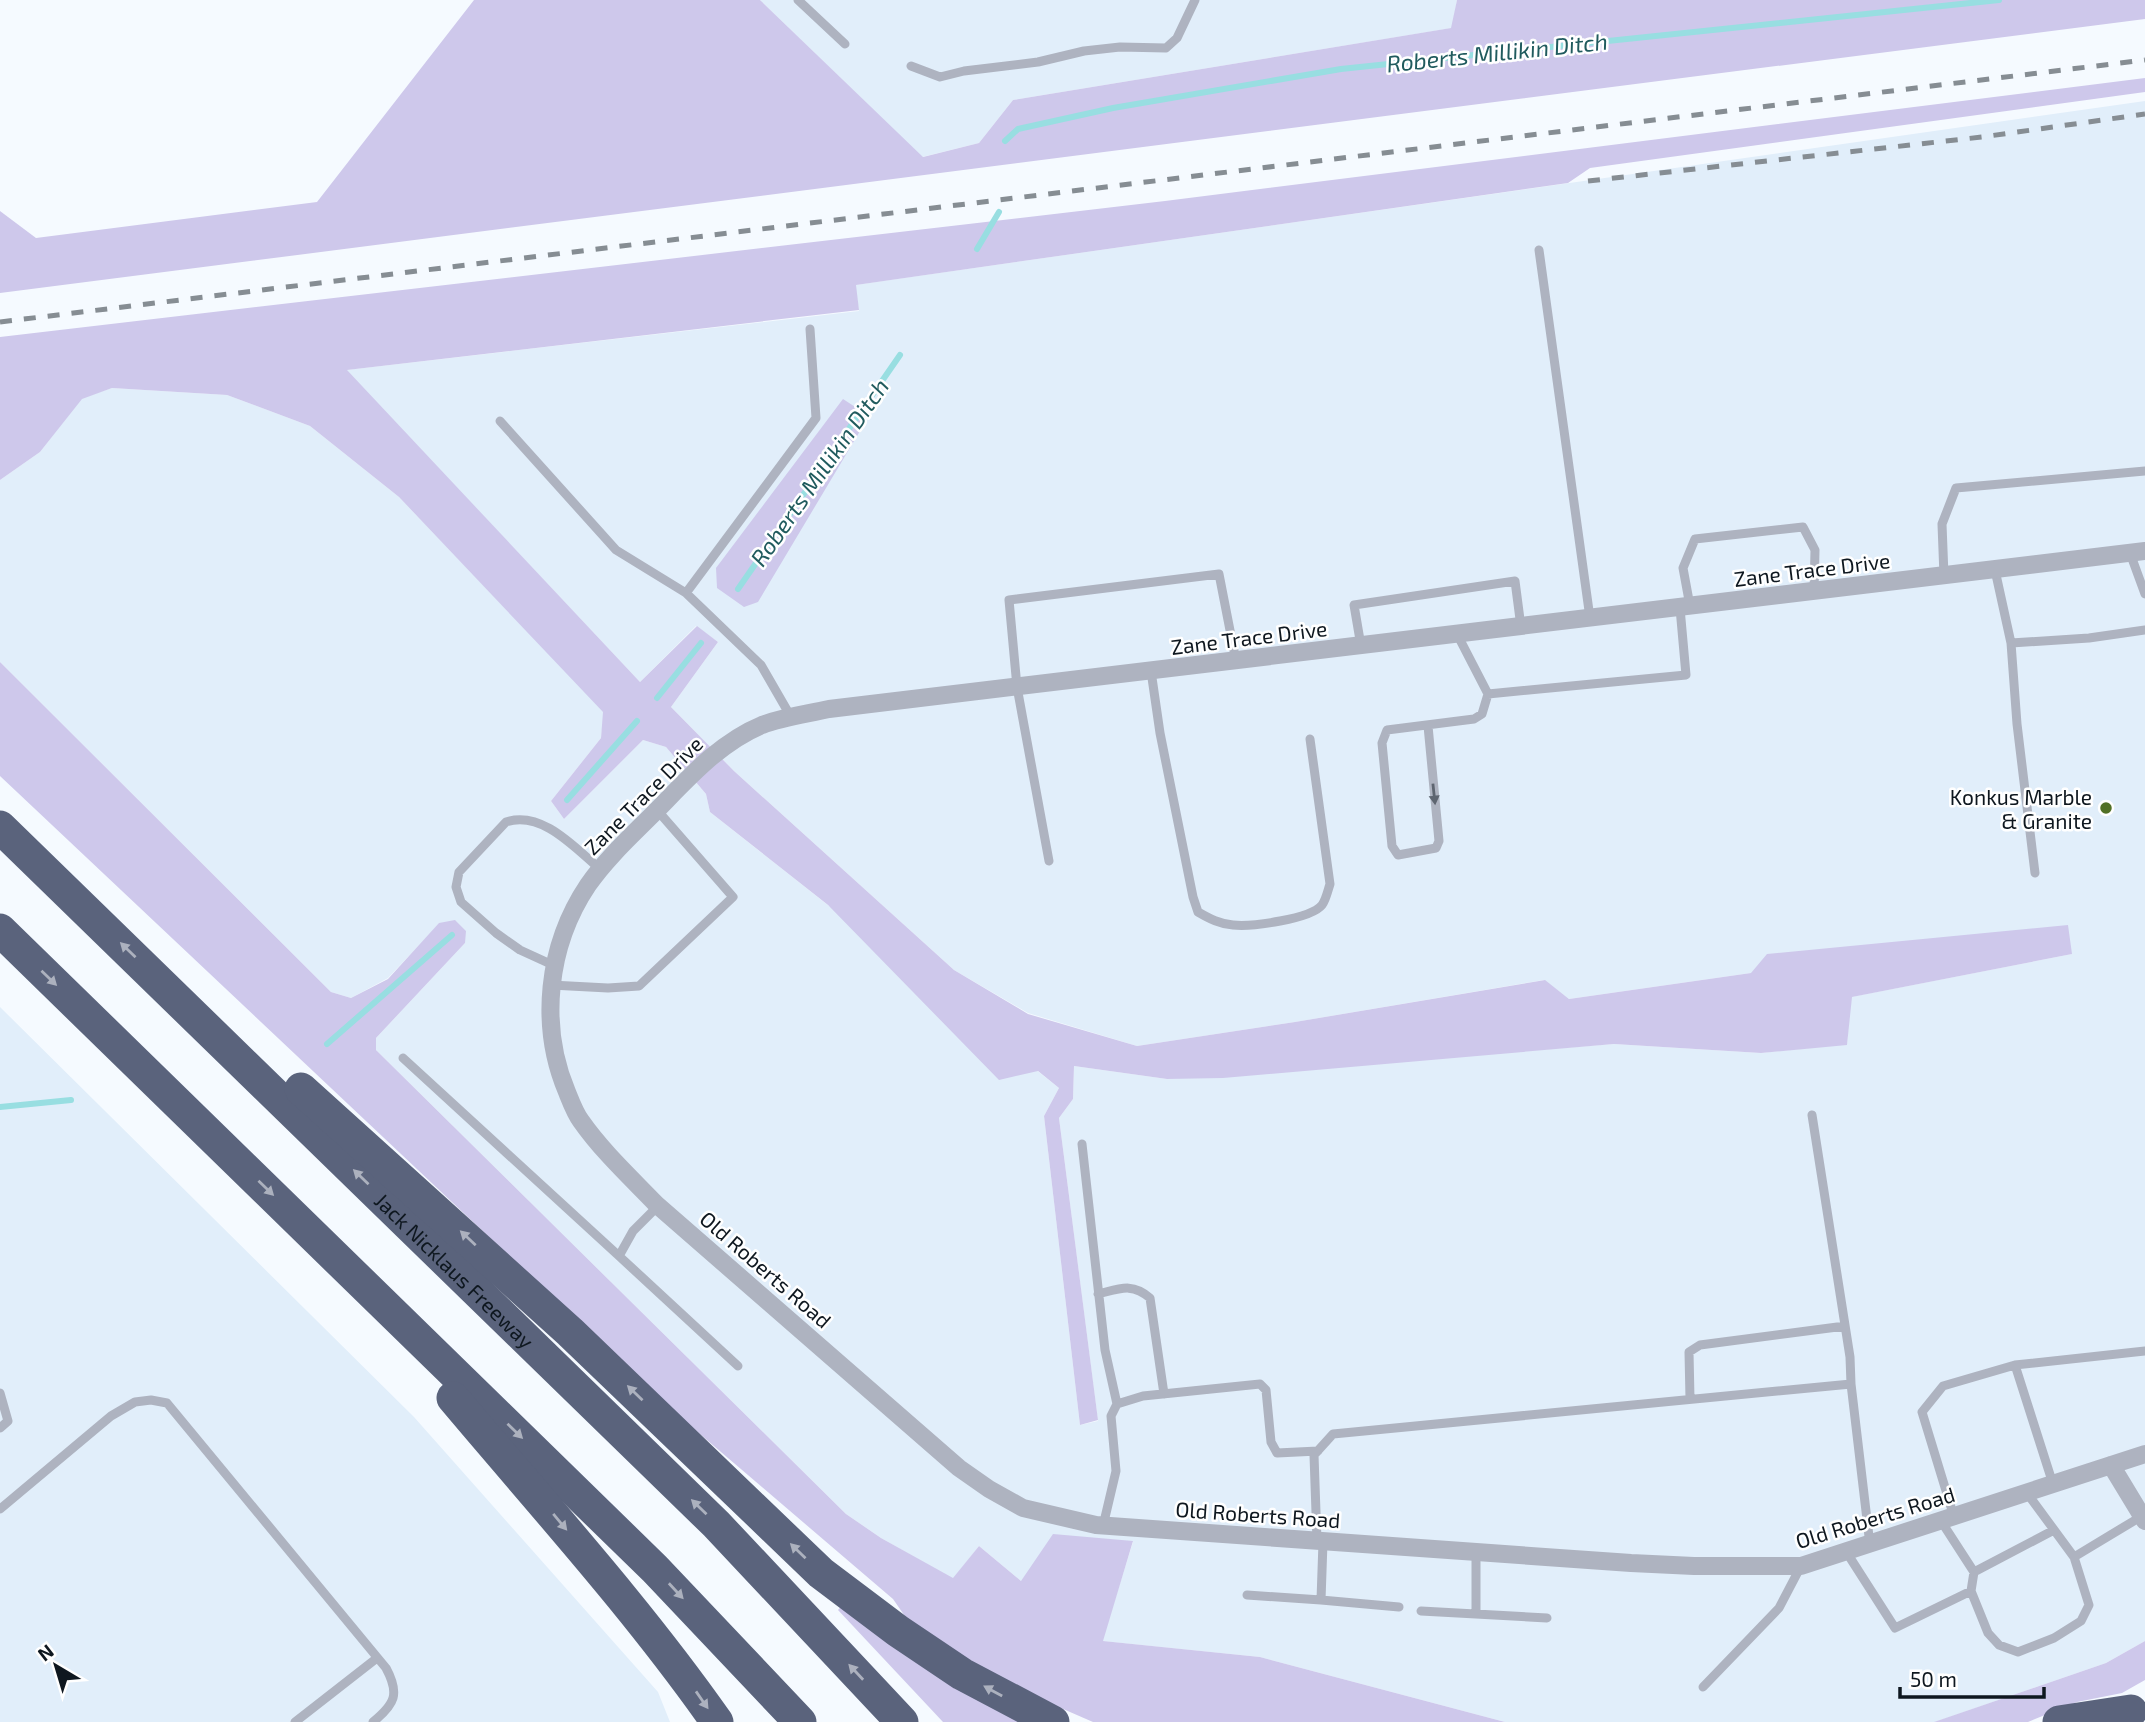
<svg xmlns="http://www.w3.org/2000/svg" width="2145" height="1722" viewBox="0 0 2145 1722" font-family="'Exo 2',sans-serif">
<style>
.built{fill:#e1eefa}
.green{fill:#cec8eb}
.lines{fill:none;stroke-linecap:round;stroke-linejoin:round}
.stream{stroke:#98dee1;stroke-width:6}
.service{stroke:#aeb3c0;stroke-width:9}
.minor{stroke:#aeb3c0;stroke-width:18}
.motorway{stroke:#5a637c;stroke-width:33}
.rail{stroke:#868d93;stroke-width:5;stroke-dasharray:12 12;stroke-linecap:butt}
.oneway{fill:#5e6570}
.oneway2{fill:#acb1be}
.poi-dot{fill:#517026;stroke:#fff;stroke-width:2.5}
.labels{text-anchor:middle;dominant-baseline:central;stroke-width:5;stroke-linejoin:round;paint-order:stroke}
.street-label{font-size:21px;fill:#0e171f;stroke:#fff}
.poi-label{font-size:21px;fill:#0e171f;stroke:#fff;text-anchor:end}
.water-label{font-size:23px;font-style:italic;fill:#205b5e;stroke:#fff}
</style>
<rect width="100%" height="100%" fill="#f5faff"/>
<!-- built -->
<path class="built" d="M 760,0 L 1457,0 L 1452,28 L 1013,100 L 979,143 L 922,157 Z
M 2145,101 L 2145,1641 L 2106,1663 L 1935,1722 L 1505,1722 L 1260,1657 L 1102,1641 L 1133,1542 L 1021,1581 L 979,1546 L 953,1579 L 881,1538 L 846,1514 L 376,1050 L 376,1038 L 465,943 L 439,924 L 388,978 L 351,998 L 331,992 L 0,662 L 0,480 L 40,452 L 82,398 L 112,388 L 227,395 L 310,426 L 399,497 L 604,712 L 601,738 L 551,801 L 564,819 L 643,740 L 666,747 L 706,794 L 710,812 L 1059,1088 L 1044,1116 L 1080,1425 L 1098,1421 L 1059,1118 L 1073,1099 L 1074,1066 L 1167,1079 L 1614,1044 L 1761,1053 L 1847,1044 L 1851,997 L 2072,954 L 1751,973 L 1569,999 L 1544,980 L 1295,1022 L 1137,1046 L 1028,1013 L 954,970 L 734,771 L 671,707 L 718,642 L 696,626 L 640,682 L 346,370 L 859,311 L 855,285 Z
M 0,1007 L 414,1417 L 658,1692 L 670,1722 L 0,1722 Z"/>
<!-- green -->
<path class="green" d="M 474,0 L 760,0 L 923,157 L 979,143 L 1013,100 L 1451,28 L 1457,0 L 2145,0 L 2145,19 L 0,293 L 0,211 L 36,238 L 317,202 Z
M 2145,78 L 2145,92 L 1590,168 L 1568,183 L 856,285 L 859,310 L 347,370 L 640,682 L 697,626 L 718,642 L 671,707 L 734,771 L 954,970 L 1028,1014 L 1137,1046 L 1295,1022 L 1545,980 L 1569,999 L 1751,973 L 1767,954 L 2068,925 L 2072,954 L 1852,997 L 1847,1045 L 1761,1053 L 1614,1044 L 1223,1078 L 1167,1079 L 1074,1066 L 1073,1099 L 1059,1118 L 1098,1420 L 1080,1425 L 1044,1116 L 1059,1088 L 1038,1071 L 999,1080 L 828,905 L 710,812 L 706,794 L 666,747 L 643,740 L 564,819 L 551,801 L 601,738 L 603,712 L 399,497 L 310,426 L 227,395 L 112,388 L 82,399 L 40,452 L 0,480 L 0,337 L 1165,201 Z
M 843,399 L 869,416 L 758,602 L 744,607 L 717,588 L 716,568 Z
M 0,662 L 331,992 L 351,998 L 388,979 L 439,923 L 455,920 L 466,931 L 465,943 L 376,1038 L 376,1050 L 846,1514 L 881,1538 L 953,1578 L 979,1546 L 1021,1581 L 1053,1534 L 1133,1541 L 1103,1641 L 1260,1657 L 1505,1722 L 1093,1722 L 1047,1702 L 987,1672 L 909,1622 L 893,1599 L 680,1417 L 0,776 Z
M 843,1604 L 1023,1722 L 943,1722 L 838,1610 Z
M 2145,1641 L 2145,1680 L 2122,1693 L 2077,1702 L 2028,1722 L 1934,1722 L 2106,1663 Z"/>
<g class="lines">
<!-- stream -->
<path class="stream" d="M 1005,141 L 1018,129 L 1113,108 L 1341,69 L 1999,0
M 977,249 L 999,212
M 738,589 L 900,355
M 657,698 L 701,643
M 567,800 L 637,721
M 327,1044 L 452,935
M 0,1107 L 71,1100"/>
<!-- service -->
<path class="service" d="M 798,0 L 845,44
M 911,66 L 940,77 L 964,71 L 1038,62 L 1084,51 L 1120,47 L 1166,48 L 1177,38 L 1195,0
M 1539,250 L 1590,618
M 500,421 L 616,550 L 686,593
M 2130,553 L 2145,594
M 1995,570 L 2011,643 L 2089,638 L 2145,630
M 1944,576 L 1942,524 L 1956,488 L 2145,471
M 1690,606 L 1683,568 L 1695,539 L 1803,527 L 1815,550 L 1814,592
M 1457,634 L 1488,694 L 1686,675 L 1680,608
M 2011,643 L 2017,724 L 2035,873
M 1361,646 L 1354,605 L 1515,581 L 1521,627
M 1151,671 L 1160,733 L 1193,897 L 1198,912 C 1210,919 1220,924 1233,925 C 1251,927 1311,919 1322,905 C 1326,900 1328,890 1330,884 L 1310,739
M 791,717 L 761,665 L 686,593 L 816,418 L 810,329
M 1428,726 L 1439,841 L 1436,848 L 1398,855 L 1392,846 L 1382,743 L 1387,730 L 1474,719 L 1482,714 L 1488,694
M 1049,861 L 1017,687 L 1009,600 L 1219,574 L 1236,661
M 555,966 L 520,950 L 496,933 L 461,902 L 456,887 L 459,872 L 506,822 C 542,810 575,848 600,869
M 551,985 L 608,988 L 639,986 L 733,897 L 657,810
M 403,1058 L 619,1256
M 1812,1115 L 1850,1357 L 1851,1384
M 1082,1144 L 1105,1350 L 1117,1404
M 658,1206 L 633,1231 L 619,1256 L 738,1366
M 1098,1294 C 1119,1289 1132,1282 1150,1298 L 1164,1394
M 0,1393 L 8,1421 L 0,1428
M 1690,1399 L 1689,1352 L 1700,1345 L 1845,1326
M 2053,1484 L 2015,1365 L 2145,1351
M 2027,1493 L 2074,1557 L 2142,1516
M 0,1509 L 111,1416 L 135,1402 L 151,1400 L 167,1403 L 386,1668 C 400,1694 395,1704 373,1722
M 1954,1517 L 1922,1412 L 1943,1386 L 2015,1365
M 1941,1521 L 1974,1572 L 2054,1530
M 1103,1526 L 1116,1471 L 1111,1416 L 1117,1404 L 1143,1396 L 1260,1384 L 1266,1390 L 1271,1442 L 1277,1453 L 1318,1451
M 1317,1541 L 1314,1455 L 1333,1434 L 1851,1384 L 1870,1545
M 1847,1553 L 1895,1628 L 1971,1591 L 1974,1572
M 1971,1591 L 1988,1633 L 1999,1645 L 2018,1652 L 2054,1638 L 2081,1621 L 2089,1605 L 2074,1557
M 1247,1595 L 1321,1600 L 1323,1542
M 1321,1600 L 1399,1607
M 1421,1611 L 1547,1618
M 1476,1613 L 1476,1552
M 1703,1687 L 1779,1608 L 1801,1566
M 295,1722 L 377,1658"/>
<!-- minor -->
<path class="minor" d="M 2145,551 L 829,709 C 807,714 783,717 762,725 C 718,743 685,782 652,815 C 630,837 606,859 588,885 C 547,946 539,1026 567,1092 C 571,1102 575,1113 581,1121 C 602,1151 630,1177 656,1204 L 959,1468 L 989,1489 L 1023,1508 L 1096,1525 L 1631,1563 L 1694,1566 L 1801,1566 L 2145,1454
M 2111,1465 L 2145,1521"/>
<!-- motorway -->
<g class="motorway">
<path id="s1" d="M 0,827 L 716,1524 L 902,1722"/>
<path d="M 0,930 L 655,1569 L 800,1722"/>
<path d="M 301,1089 L 570,1332 L 821,1573 L 898,1631 L 962,1674 L 1053,1722"/>
<path d="M 453,1398 C 543,1505 637,1608 717,1722"/>
<path d="M 2059,1722 L 2131,1711"/>
</g>
<!-- rail -->
<path class="rail" d="M 1588,181 L 1982,137 L 2145,114
M 0,322 L 2145,60"/>
</g>
<!-- one-way arrows -->
<defs><path id="oneway-solid" d="M-6-.8H1V-3.2L6.5 0L1 3.2V.8H-6Z" transform="scale(1.75)"/></defs>
<use class="oneway" href="#oneway-solid" transform="translate(1434 794) rotate(84)"/>
<g class="oneway2">
<use href="#oneway-solid" transform="translate(128 950) rotate(-136)"/>
<use href="#oneway-solid" transform="translate(49 978) rotate(44)"/>
<use href="#oneway-solid" transform="translate(361 1177) rotate(-136)"/>
<use href="#oneway-solid" transform="translate(266 1188) rotate(44)"/>
<use href="#oneway-solid" transform="translate(468 1238) rotate(-137)"/>
<use href="#oneway-solid" transform="translate(635 1393) rotate(-136)"/>
<use href="#oneway-solid" transform="translate(515 1431) rotate(44)"/>
<use href="#oneway-solid" transform="translate(699 1507) rotate(-136)"/>
<use href="#oneway-solid" transform="translate(560 1522) rotate(50)"/>
<use href="#oneway-solid" transform="translate(798 1551) rotate(-136)"/>
<use href="#oneway-solid" transform="translate(676 1591) rotate(47)"/>
<use href="#oneway-solid" transform="translate(856 1672) rotate(-133)"/>
<use href="#oneway-solid" transform="translate(993 1691) rotate(-151)"/>
<use href="#oneway-solid" transform="translate(702 1700) rotate(55)"/>
</g>
<!-- markers -->
<circle class="poi-dot" cx="2106" cy="808" r="7"/>
<g class="labels">
<!-- street labels -->
<g class="street-label">
<text transform="translate(1812 569) rotate(-7)">Zane Trace Drive</text>
<text transform="translate(1249 637) rotate(-7)">Zane Trace Drive</text>
<text transform="translate(643 795) rotate(-45)">Zane Trace Drive</text>
<text transform="translate(766 1269) rotate(41)">Old Roberts Road</text>
<text stroke="none"><textPath href="#s1" startOffset="635">Jack Nicklaus Freeway</textPath></text>
<text transform="translate(1258 1514) rotate(4)">Old Roberts Road</text>
<text transform="translate(1875 1517) rotate(-17)">Old Roberts Road</text>
</g>
<!-- poi labels -->
<g class="poi-label">
<text x="2092" y="796">Konkus Marble<tspan x="2092" dy="24">&amp; Granite</tspan></text>
</g>
<!-- water labels -->
<g class="water-label">
<text transform="translate(1497 52) rotate(-6)">Roberts Millikin Ditch</text>
<text transform="translate(819 472) rotate(-55)">Roberts Millikin Ditch</text>
</g>
</g>
<!-- north arrow -->
<g transform="translate(56 1666) rotate(322)" stroke="#ffffff" stroke-width="5" paint-order="stroke">
<path d="M0-5L12 26L0 18L-12 26Z" fill="#0e171f"/>
<text y="-10" font-size="19" font-weight="bold" text-anchor="middle" fill="#0e171f">N</text>
</g>
<!-- scale -->
<path d="M1900 1687v10h144v-10" fill="none" stroke="#0e171f" stroke-width="3.5"/>
<text x="1910" y="1687" font-size="21" fill="#0e171f" stroke="#ffffff" stroke-width="5" paint-order="stroke">50 m</text>
</svg>
